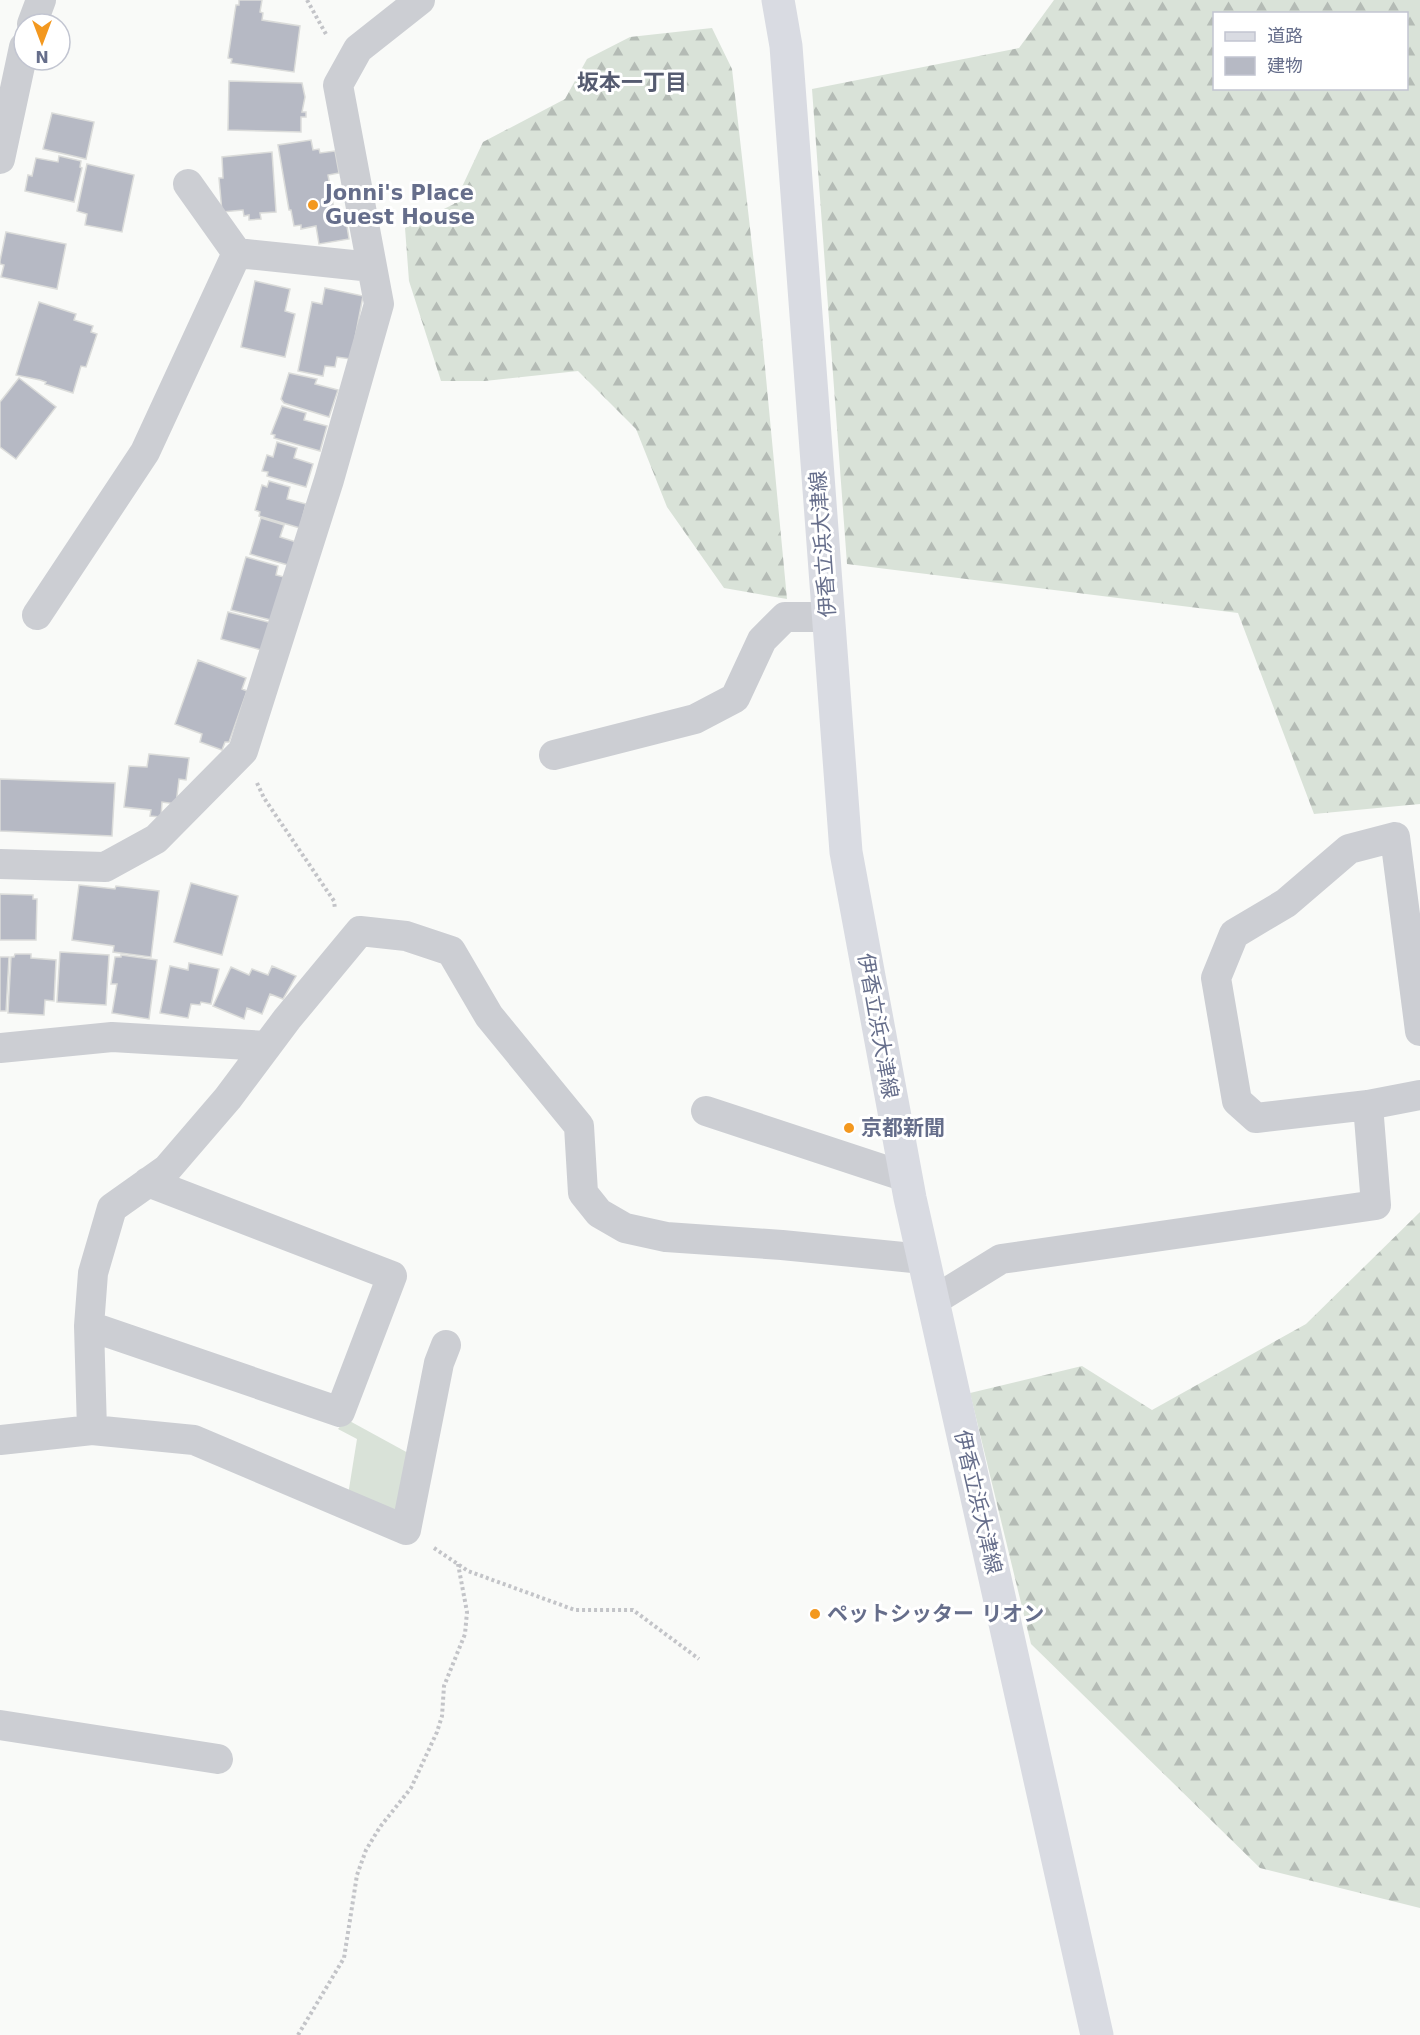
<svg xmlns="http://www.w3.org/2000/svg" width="1420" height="2035" viewBox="0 0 1420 2035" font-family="'DejaVu Sans','Noto Sans JP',sans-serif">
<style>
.forest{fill:url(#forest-firs);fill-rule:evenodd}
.green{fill:#d9e2d8}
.building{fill:#b6b9c4;stroke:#dbdcda;stroke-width:1.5}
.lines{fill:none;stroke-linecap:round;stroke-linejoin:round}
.path{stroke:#c3c4c8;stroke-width:4;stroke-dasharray:3 3;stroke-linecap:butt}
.street{stroke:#ccced3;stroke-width:30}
.primary{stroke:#d9dbe2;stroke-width:33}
.poi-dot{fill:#f3981f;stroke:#fff;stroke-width:2}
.labels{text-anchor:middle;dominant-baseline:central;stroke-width:6;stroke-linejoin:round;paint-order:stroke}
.poi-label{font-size:21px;font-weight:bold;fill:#666e8b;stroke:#fff;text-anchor:start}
.street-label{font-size:21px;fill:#666e8b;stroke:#fff}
.neighbourhood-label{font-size:22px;font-weight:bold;fill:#555b70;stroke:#fff}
</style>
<defs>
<pattern id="forest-firs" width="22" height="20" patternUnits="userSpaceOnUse" patternTransform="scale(1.5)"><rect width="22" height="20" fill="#d9e2d8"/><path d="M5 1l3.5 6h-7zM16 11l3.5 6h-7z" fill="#b4bbb5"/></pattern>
</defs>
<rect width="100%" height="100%" fill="#f9faf8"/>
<!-- forest -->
<path class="forest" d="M 1054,0 L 1420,0 L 1420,804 L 1314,814 L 1238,613 L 847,564 L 812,89 L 1019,48 ZM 1214,14 L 1406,14 L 1406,88 L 1214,88 Z
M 712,28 L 732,69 L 761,325 L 787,599 L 724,588 L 667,507 L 636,429 L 578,371 L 485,381 L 441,381 L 409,281 L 405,228 L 454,204 L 483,142 L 565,99 L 587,59 L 630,37 Z
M 1420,1212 L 1420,1908 L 1260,1868 L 1031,1644 L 970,1393 L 1082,1366 L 1152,1410 L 1306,1324 Z"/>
<!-- green -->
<path class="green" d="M 346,1419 L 410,1454 L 396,1515 L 348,1495 L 357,1439 L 338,1429 Z"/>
<!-- building -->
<path class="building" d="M 239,0 L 262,0 L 260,12 L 263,13 L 262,20 L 300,26 L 294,72 L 231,63 L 232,59 L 228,58 L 236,5 L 239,5 Z
M 229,81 L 302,83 L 305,97 L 302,112 L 306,112 L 306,117 L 301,117 L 301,132 L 228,130 Z
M 52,113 L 94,122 L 86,159 L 43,149 Z
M 311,140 L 313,150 L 319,149 L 320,153 L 335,151 L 339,173 L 328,175 L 336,221 L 346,220 L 349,239 L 319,244 L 316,226 L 301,229 L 301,225 L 294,226 L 291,210 L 289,210 L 278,145 Z
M 272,152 L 276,212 L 260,213 L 261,219 L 249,220 L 249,215 L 244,216 L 243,210 L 222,212 L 219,178 L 223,178 L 222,157 Z
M 59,156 L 81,161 L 80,167 L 82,168 L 74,202 L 25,191 L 28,175 L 32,176 L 36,158 L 58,162 Z
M 87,164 L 134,175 L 122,232 L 85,225 L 87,214 L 77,211 Z
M 6,232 L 66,244 L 57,289 L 1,277 L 4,265 L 0,264 L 0,261 Z
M 255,281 L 290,289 L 285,311 L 295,314 L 285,357 L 241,347 Z
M 325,288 L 363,296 L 351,359 L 337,357 L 335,367 L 325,366 L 323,376 L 298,371 L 312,302 L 322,304 Z
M 39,302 L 76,314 L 74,320 L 93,326 L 91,332 L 97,334 L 86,367 L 81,366 L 73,393 L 45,384 L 46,382 L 40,380 L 16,375 Z
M 289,373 L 317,379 L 315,384 L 338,390 L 329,417 L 284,403 L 281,399 Z
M 19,378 L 56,407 L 16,459 L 0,447 L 0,402 Z
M 282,406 L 306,413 L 304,420 L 327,426 L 320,451 L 274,438 L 275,435 L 271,434 Z
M 277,442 L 297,448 L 294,458 L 313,464 L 306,487 L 267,476 L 268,472 L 262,471 L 267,455 L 273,457 Z
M 269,481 L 290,487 L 287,499 L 306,504 L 300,528 L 259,516 L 260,512 L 255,510 L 262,485 L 267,487 Z
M 261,518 L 284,525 L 280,537 L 296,542 L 288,565 L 250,554 Z
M 246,557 L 278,566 L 276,575 L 288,578 L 275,621 L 231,610 Z
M 228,612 L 272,623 L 265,651 L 221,639 Z
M 198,660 L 246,678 L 242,689 L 247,691 L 229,742 L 225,742 L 222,750 L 200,742 L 202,734 L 175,724 Z
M 149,754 L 189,758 L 186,780 L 179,779 L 176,804 L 162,802 L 161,817 L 150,816 L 151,810 L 124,807 L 129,766 L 147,767 Z
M 0,779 L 115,783 L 112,836 L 0,831 Z
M 191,883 L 238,896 L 222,955 L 174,942 Z
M 79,885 L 115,889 L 116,886 L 159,891 L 151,957 L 113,952 L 114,946 L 72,940 Z
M 0,894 L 33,895 L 33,899 L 37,899 L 36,940 L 0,940 Z
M 60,952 L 109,955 L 106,1005 L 57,1002 Z
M 15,954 L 31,954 L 31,958 L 56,960 L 54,1001 L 45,1000 L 44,1015 L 8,1013 L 11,957 L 14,957 Z
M 121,955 L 157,960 L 149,1019 L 112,1013 L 117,984 L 111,984 L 115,957 L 121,957 Z
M 0,957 L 9,957 L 6,1011 L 0,1011 Z
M 189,963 L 219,969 L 211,1004 L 201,1002 L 200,1005 L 191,1004 L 188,1018 L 160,1013 L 170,966 L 188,970 Z
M 272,966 L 296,976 L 283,999 L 270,994 L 262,1014 L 247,1008 L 244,1019 L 213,1006 L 231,967 L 249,975 L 252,969 L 268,975 Z"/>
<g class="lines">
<!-- path -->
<path class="path" d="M 307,0 L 327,36
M 257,783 L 264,798 L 334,901 L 335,909
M 434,1548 L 468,1571 L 575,1610 L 633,1610 L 699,1659
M 298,2035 L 344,1958 L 357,1875 L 366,1850 L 380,1827 L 411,1788 L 437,1732 L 442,1716 L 444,1686 L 465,1634 L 467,1612 L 458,1564"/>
<!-- street -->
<path class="street" d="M 32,24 L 41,0
M 0,159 L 24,47
M 188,184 L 237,253
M 37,615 L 145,452 L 237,253 L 372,267
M 554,755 L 695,719 L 735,698 L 762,640 L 785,617 L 828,617
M 0,864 L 105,867 L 156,839 L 243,751 L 329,480 L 379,304 L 338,85 L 358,49 L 420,0
M 1420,1031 L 1395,837 L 1349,849 L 1286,903 L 1234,934 L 1216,978 L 1237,1101 L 1256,1118 L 1368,1105 L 1420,1095
M 0,1048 L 112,1037 L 267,1046
M 706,1111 L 906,1177
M 933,1301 L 1001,1259 L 1376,1205 L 1368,1105
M 89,1326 L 340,1412 L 392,1276 L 148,1182
M 92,1430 L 89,1326 L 93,1273 L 112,1208 L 167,1169 L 228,1098 L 287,1019 L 360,931 L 406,936 L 451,951 L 489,1016 L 579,1126 L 583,1193 L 599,1213 L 625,1228 L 666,1237 L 782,1245 L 923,1259
M 0,1440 L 92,1430 L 194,1440 L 406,1530 L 439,1363 L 446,1345
M 0,1725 L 218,1759"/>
<!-- primary -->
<path class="primary" d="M 778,0 L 786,46 L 846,852 L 910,1198 L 1097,2035"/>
</g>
<!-- markers -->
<g class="poi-dot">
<circle cx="313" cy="205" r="6"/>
<circle cx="849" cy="1128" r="6"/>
<circle cx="815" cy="1614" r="6"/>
</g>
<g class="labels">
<!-- poi labels -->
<g class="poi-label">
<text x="325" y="193">Jonni's Place<tspan x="325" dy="24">Guest House</tspan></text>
<text x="861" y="1128">京都新聞</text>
<text x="827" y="1614">ペットシッター リオン</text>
</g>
<!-- street labels -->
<g class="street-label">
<text transform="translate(823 544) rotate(-94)">伊香立浜大津線</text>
<text transform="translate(878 1026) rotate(80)">伊香立浜大津線</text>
<text transform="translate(978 1502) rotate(77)">伊香立浜大津線</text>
</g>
<!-- neighbourhood labels -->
<g class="neighbourhood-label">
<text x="632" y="82">坂本一丁目</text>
</g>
</g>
<!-- legend -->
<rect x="1213" y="12" width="195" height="78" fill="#ffffff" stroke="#c2c5d1" stroke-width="1.5"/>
<rect x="1225" y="32" width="30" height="9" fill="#d9dbe2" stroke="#c2c5d1" stroke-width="1.5"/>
<text x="1267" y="42" font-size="18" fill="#666e8b">道路</text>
<rect x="1225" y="57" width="30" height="18" fill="#b6b9c4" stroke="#c2c5d1" stroke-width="1.5"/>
<text x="1267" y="72" font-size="18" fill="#666e8b">建物</text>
<!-- north arrow -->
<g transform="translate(42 42) rotate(180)"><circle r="28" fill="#ffffff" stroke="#c2c5d1" stroke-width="1.5"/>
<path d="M0-4.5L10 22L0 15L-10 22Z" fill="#f3981f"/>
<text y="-9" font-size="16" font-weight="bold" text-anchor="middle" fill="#666e8b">N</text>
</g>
</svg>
